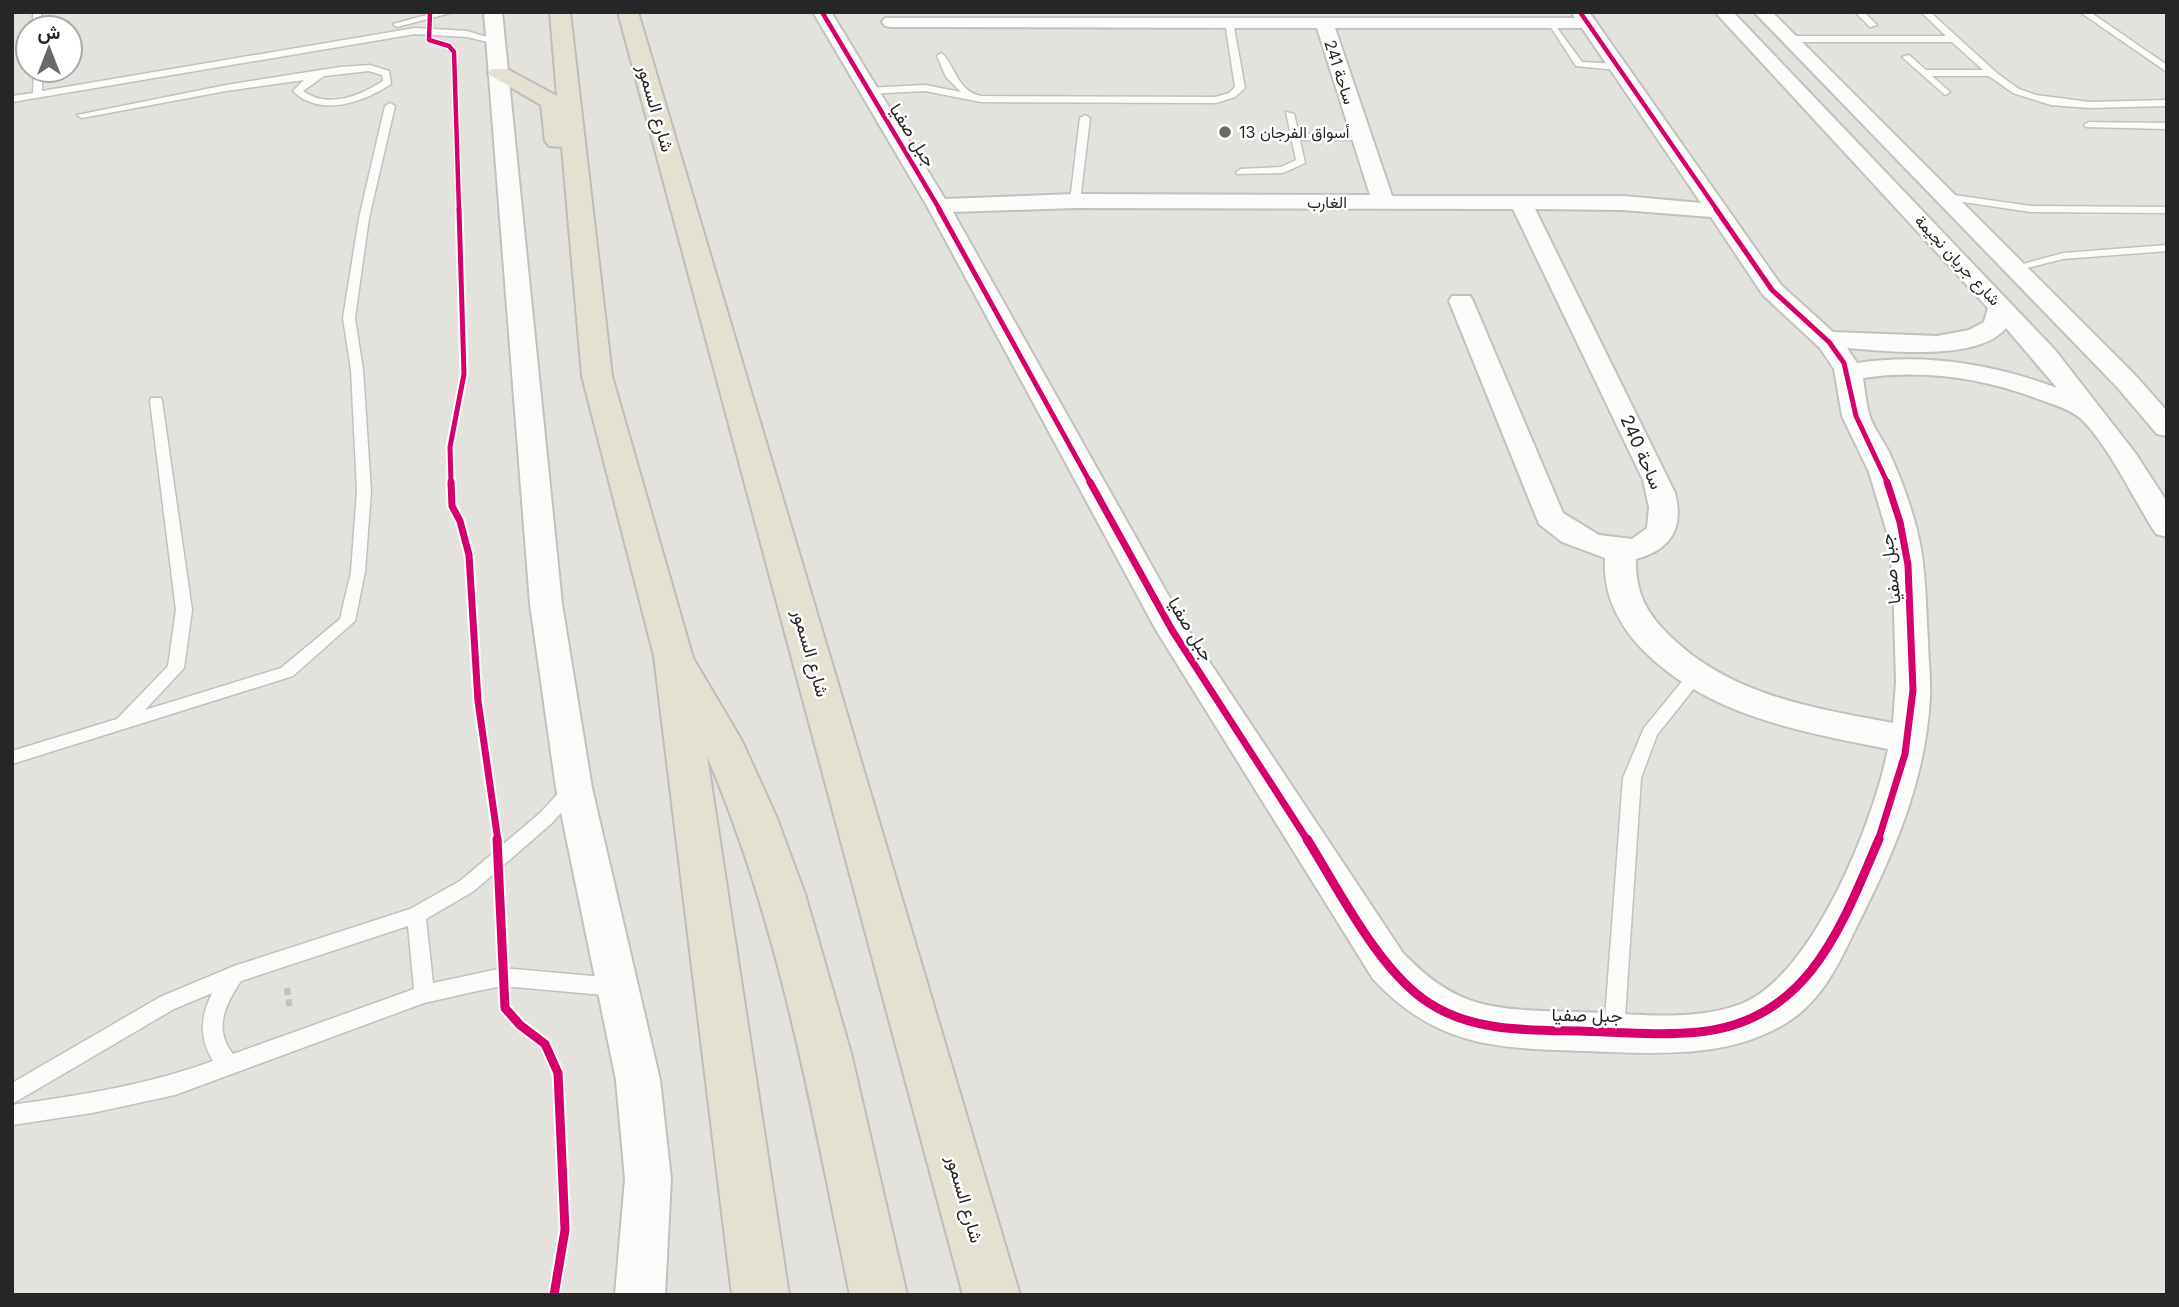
<svg xmlns="http://www.w3.org/2000/svg" width="2179" height="1307" viewBox="0 0 2179 1307" font-family="Inter,Vazirmatn,sans-serif">
<style>
.lines{fill:none;stroke-linecap:round;stroke-linejoin:round}
.lane-casing{stroke:#c2c1c1;stroke-width:3}
.street-casing{stroke:#c2c1c1;stroke-width:4}
.primary-casing{stroke:#bebdbb;stroke-width:4}
.path{stroke:#c2c1c1;stroke-width:6;stroke-dasharray:7 4.5;stroke-linecap:butt}
.lane{fill:#fbfbfa;fill-rule:evenodd}
.street{fill:#fbfbfa;fill-rule:evenodd}
.primary{fill:#e4e1d3;fill-rule:evenodd}
.cycleway-far3-casing{stroke:#fff;stroke-width:7}
.cycleway-far2-casing{stroke:#fff;stroke-width:9}
.cycleway-far1-casing{stroke:#fff;stroke-width:11}
.cycleway-casing{stroke:#fff;stroke-width:13}
.cycleway-far3{stroke:#d6006c;stroke-width:4.5}
.cycleway-far2{stroke:#d6006c;stroke-width:5}
.cycleway-far1{stroke:#d6006c;stroke-width:7}
.cycleway{stroke:#d6006c;stroke-width:9}
.poi-dot{fill:#686866;stroke:#fff;stroke-width:2.5}
.labels{text-anchor:middle;dominant-baseline:central;stroke-width:5;stroke-linejoin:round;paint-order:stroke}
.far-street-label{font-size:16px;fill:#262626;stroke:#fff}
.far-poi-label{font-size:16px;fill:#262626;stroke:#fff;text-anchor:start}
.street-label{font-size:18px;fill:#262626;stroke:#fff}
</style>
<rect width="100%" height="100%" fill="#e4e2dc"/>
<g class="lines">
<defs>
<path id="lane" d="M 33,12 L 41,12 L 41,28 L 33,28 Z
M 438,12 L 454,12 L 397,27 L 393,24 Z
M 1855,12 L 1864,12 L 1877,25 L 1870,27 Z
M 1921,12 L 1930,12 L 1998,74 L 2019,89 L 2036,95 L 2090,102 L 2167,100 L 2167,106 L 2090,108 L 2051,105 L 2013,93 L 1989,76 L 1932,76 L 1950,92 L 1945,95 L 1902,57 L 1909,55 L 1926,70 L 1983,70 L 1952,42 L 1787,42 L 1783,39 L 1787,36 L 1946,36 Z
M 2080,12 L 2090,12 L 2167,65 L 2167,72 Z
M 1229,20 L 1233,22 L 1245,88 L 1235,97 L 1216,103 L 981,102 L 925,91 L 867,94 L 862,91 L 867,88 L 925,85 L 961,92 L 946,77 L 937,56 L 941,53 C 955,63 956,91 981,96 L 1215,97 L 1229,93 L 1235,87 L 1225,22 Z
M 1552,21 L 1582,62 L 1617,64 L 1621,67 L 1617,70 L 1576,66 L 1548,23 Z
M 415,28 L 467,31 L 500,41 L 496,44 L 467,37 L 415,34 L 12,102 L 12,96 L 33,93 L 34,70 L 42,70 L 42,91 Z
M 370,65 L 389,71 L 391,84 C 364,102 320,118 293,91 L 304,80 L 226,91 L 82,118 L 77,115 L 226,85 L 340,67 ZM 369,71 L 382,75 L 383,81 C 360,96 328,109 303,91 L 324,76 Z
M 390,103 L 395,106 L 369,218 L 355,318 L 363,370 L 371,491 L 365,572 L 355,621 L 293,676 L 12,764 L 12,751 L 117,719 L 168,666 L 176,610 L 150,401 L 151,398 L 161,398 L 162,401 L 192,610 L 184,668 L 145,710 L 281,668 L 340,619 L 351,572 L 357,491 L 351,370 L 343,318 L 359,218 L 385,106 Z
M 1286,112 L 1294,114 L 1299,134 L 1361,134 L 1366,137 L 1361,140 L 1300,140 L 1305,163 L 1283,173 L 1237,174 L 1236,172 L 1241,169 L 1281,167 L 1296,160 Z
M 1085,115 L 1090,118 L 1080,201 L 1075,204 L 1070,201 L 1080,118 Z
M 2089,122 L 2167,123 L 2167,129 L 2086,127 L 2084,125 Z
M 1940,193 L 2031,206 L 2167,207 L 2167,213 L 2031,212 L 1936,198 L 1936,194 Z
M 2167,245 L 2167,251 L 2063,259 L 2015,271 L 2009,268 L 2063,253 Z
M 1695,671 L 1703,677 L 1657,735 L 1641,778 L 1624,1032 L 1621,1038 L 1614,1041 L 1607,1038 L 1604,1032 L 1623,778 L 1644,728 L 1689,673 Z
M 572,783 L 578,785 L 581,790 L 552,823 L 474,891 L 426,919 L 433,983 L 503,968 L 615,978 L 622,981 L 625,987 L 622,993 L 615,996 L 503,986 L 477,991 L 424,1003 L 175,1095 L 92,1113 L 12,1125 L 12,1105 C 81,1095 148,1085 213,1061 C 199,1037 200,1019 212,993 L 174,1009 L 12,1104 L 12,1083 L 160,997 L 234,966 L 410,909 L 460,881 L 540,813 L 566,785 ZM 408,926 L 414,989 L 233,1054 C 213,1029 225,1005 241,981 Z"/>
<path id="street" d="M 484,12 L 502,12 L 562,604 L 592,788 L 660,1080 L 671,1179 L 665,1295 L 615,1295 L 625,1179 L 616,1080 L 556,788 L 530,604 Z
M 813,12 L 831,12 L 945,199 L 1075,194 L 1370,195 L 1317,28 L 891,27 L 885,26 L 882,22 L 885,18 L 1575,18 L 1572,12 L 1589,12 L 1781,285 L 1833,332 L 1937,336 L 1969,330 L 1984,322 L 1988,308 L 1715,12 L 1733,12 L 2055,350 L 2136,454 L 2167,502 L 2167,537 L 2156,534 C 2135,502 2107,442 2080,418 C 2071,410 2053,404 2041,400 C 1984,378 1924,369 1863,378 C 1865,391 1866,404 1870,417 C 1874,429 1883,440 1889,452 C 1903,483 1915,516 1921,549 C 1926,579 1926,610 1928,640 C 1928,659 1931,678 1930,697 C 1926,780 1893,855 1856,928 C 1839,964 1821,1002 1786,1023 C 1733,1056 1669,1054 1609,1052 C 1513,1047 1445,1056 1373,979 L 1156,630 L 927,206 ZM 1335,28 L 1582,28 L 1701,203 L 1623,196 L 1392,196 ZM 1075,208 L 1513,209 L 1643,480 L 1649,507 L 1647,528 L 1632,539 L 1599,535 L 1563,513 L 1473,301 L 1470,296 L 1452,296 L 1449,301 L 1539,524 L 1562,542 L 1605,558 C 1603,595 1618,625 1645,652 C 1711,717 1801,731 1888,749 C 1874,821 1813,976 1741,1004 C 1691,1023 1629,1013 1577,1012 C 1498,1009 1460,1013 1403,953 L 1185,625 L 953,212 ZM 1535,209 L 1623,210 L 1711,217 L 1763,295 L 1820,348 L 1834,369 L 1842,416 L 1869,472 L 1888,536 L 1893,579 L 1896,682 L 1893,723 C 1813,708 1733,696 1672,638 C 1647,615 1635,593 1636,559 C 1671,550 1684,528 1675,493 ZM 2006,328 L 2057,388 C 1993,364 1925,353 1857,363 L 1847,348 C 1887,351 1978,362 2006,328 Z
M 1754,12 L 1772,12 L 2135,375 L 2167,411 L 2167,436 L 2157,434 L 2117,387 Z"/>
<path id="primary" d="M 550,12 L 570,12 L 612,376 L 693,658 L 742,741 L 776,816 L 805,894 L 851,1053 L 907,1295 L 850,1295 C 812,1112 781,929 707,756 L 789,1295 L 732,1295 L 654,656 L 582,376 L 562,147 L 549,146 L 545,141 L 541,105 L 488,74 L 491,69 L 507,69 L 557,96 Z
M 618,12 L 638,12 L 1020,1295 L 963,1295 Z"/>
</defs>
<!-- lane casing -->
<use href="#lane" class="lane-casing"/>
<!-- street casing -->
<use href="#street" class="street-casing"/>
<!-- primary casing -->
<use href="#primary" class="primary-casing"/>
<!-- path -->
<path class="path" d="M 287,988 L 290,1011"/>
<!-- lane -->
<use href="#lane" class="lane"/>
<!-- street -->
<use href="#street" class="street"/>
<!-- primary -->
<use href="#primary" class="primary"/>
<defs>
<path id="cycleway-far3" d="M 430,12 L 429,40 L 449,46 L 454,52 L 459,210
M 822,12 L 940,210
M 1580,12 L 1717,210"/>
<path id="cycleway-far2" d="M 939,209 L 1091,484
M 1716,209 L 1772,290 L 1829,342 L 1844,363 L 1856,416 L 1888,484
M 451,484 L 450,447 L 464,374 L 459,209"/>
<path id="cycleway-far1" d="M 451,482 L 452,506 L 460,521 L 469,555 L 478,701 L 498,841
M 1090,482 L 1172,630 L 1308,841
M 1878,841 L 1905,754 L 1913,690 L 1908,565 L 1900,522 L 1887,482"/>
<path id="cycleway" d="M 497,839 L 505,1008 L 520,1025 L 545,1044 L 558,1073 L 565,1230 L 554,1295
M 1307,839 C 1339,890 1379,971 1429,1003 C 1473,1032 1528,1030 1578,1031 C 1618,1032 1659,1036 1699,1032 C 1808,1021 1841,928 1879,839"/>
</defs>
<!-- cycleway-far3 casing -->
<use href="#cycleway-far3" class="cycleway-far3-casing"/>
<!-- cycleway-far2 casing -->
<use href="#cycleway-far2" class="cycleway-far2-casing"/>
<!-- cycleway-far1 casing -->
<use href="#cycleway-far1" class="cycleway-far1-casing"/>
<!-- cycleway casing -->
<use href="#cycleway" class="cycleway-casing"/>
<!-- cycleway-far3 -->
<use href="#cycleway-far3" class="cycleway-far3"/>
<!-- cycleway-far2 -->
<use href="#cycleway-far2" class="cycleway-far2"/>
<!-- cycleway-far1 -->
<use href="#cycleway-far1" class="cycleway-far1"/>
<!-- cycleway -->
<use href="#cycleway" class="cycleway"/>
</g>
<!-- markers -->
<circle class="poi-dot" cx="1225" cy="132" r="7"/>
<g class="labels">
<!-- far-street labels -->
<g class="far-street-label">
<text transform="translate(1340 72) rotate(72)">ساحة 241</text>
<text x="1327" y="202">الغارب</text>
<text transform="translate(1958 260) rotate(47)">شارع جريان نجيمة</text>
</g>
<!-- far-poi labels -->
<g class="far-poi-label">
<text x="1239" y="132">أسواق الفرجان 13</text>
</g>
<!-- street labels -->
<g class="street-label">
<text transform="translate(656 108) rotate(74)">شارع السمور</text>
<text transform="translate(913 135) rotate(58)">جبل صفيا</text>
<text transform="translate(1642 452) rotate(66)">ساحة 240</text>
<text transform="translate(1890 569) rotate(-97)">جبل صفيا</text>
<text transform="translate(1191 629) rotate(59)">جبل صفيا</text>
<text transform="translate(811 653) rotate(74)">شارع السمور</text>
<text transform="translate(1587 1015) rotate(1)">جبل صفيا</text>
<text transform="translate(965 1199) rotate(74)">شارع السمور</text>
</g>
</g>
<!-- border -->
<rect width="2179" height="1307" fill="none" stroke="#262626" stroke-width="28"/>
<!-- north arrow -->
<g transform="translate(49 49)"><circle r="33" fill="#ffffff" stroke="#a8a8a8" stroke-width="2"/>
<path d="M0-5L12 26L0 18L-12 26Z" fill="#686866"/>
<text y="-10" font-size="19" font-weight="bold" text-anchor="middle" fill="#262626">ش</text>
</g>
</svg>
